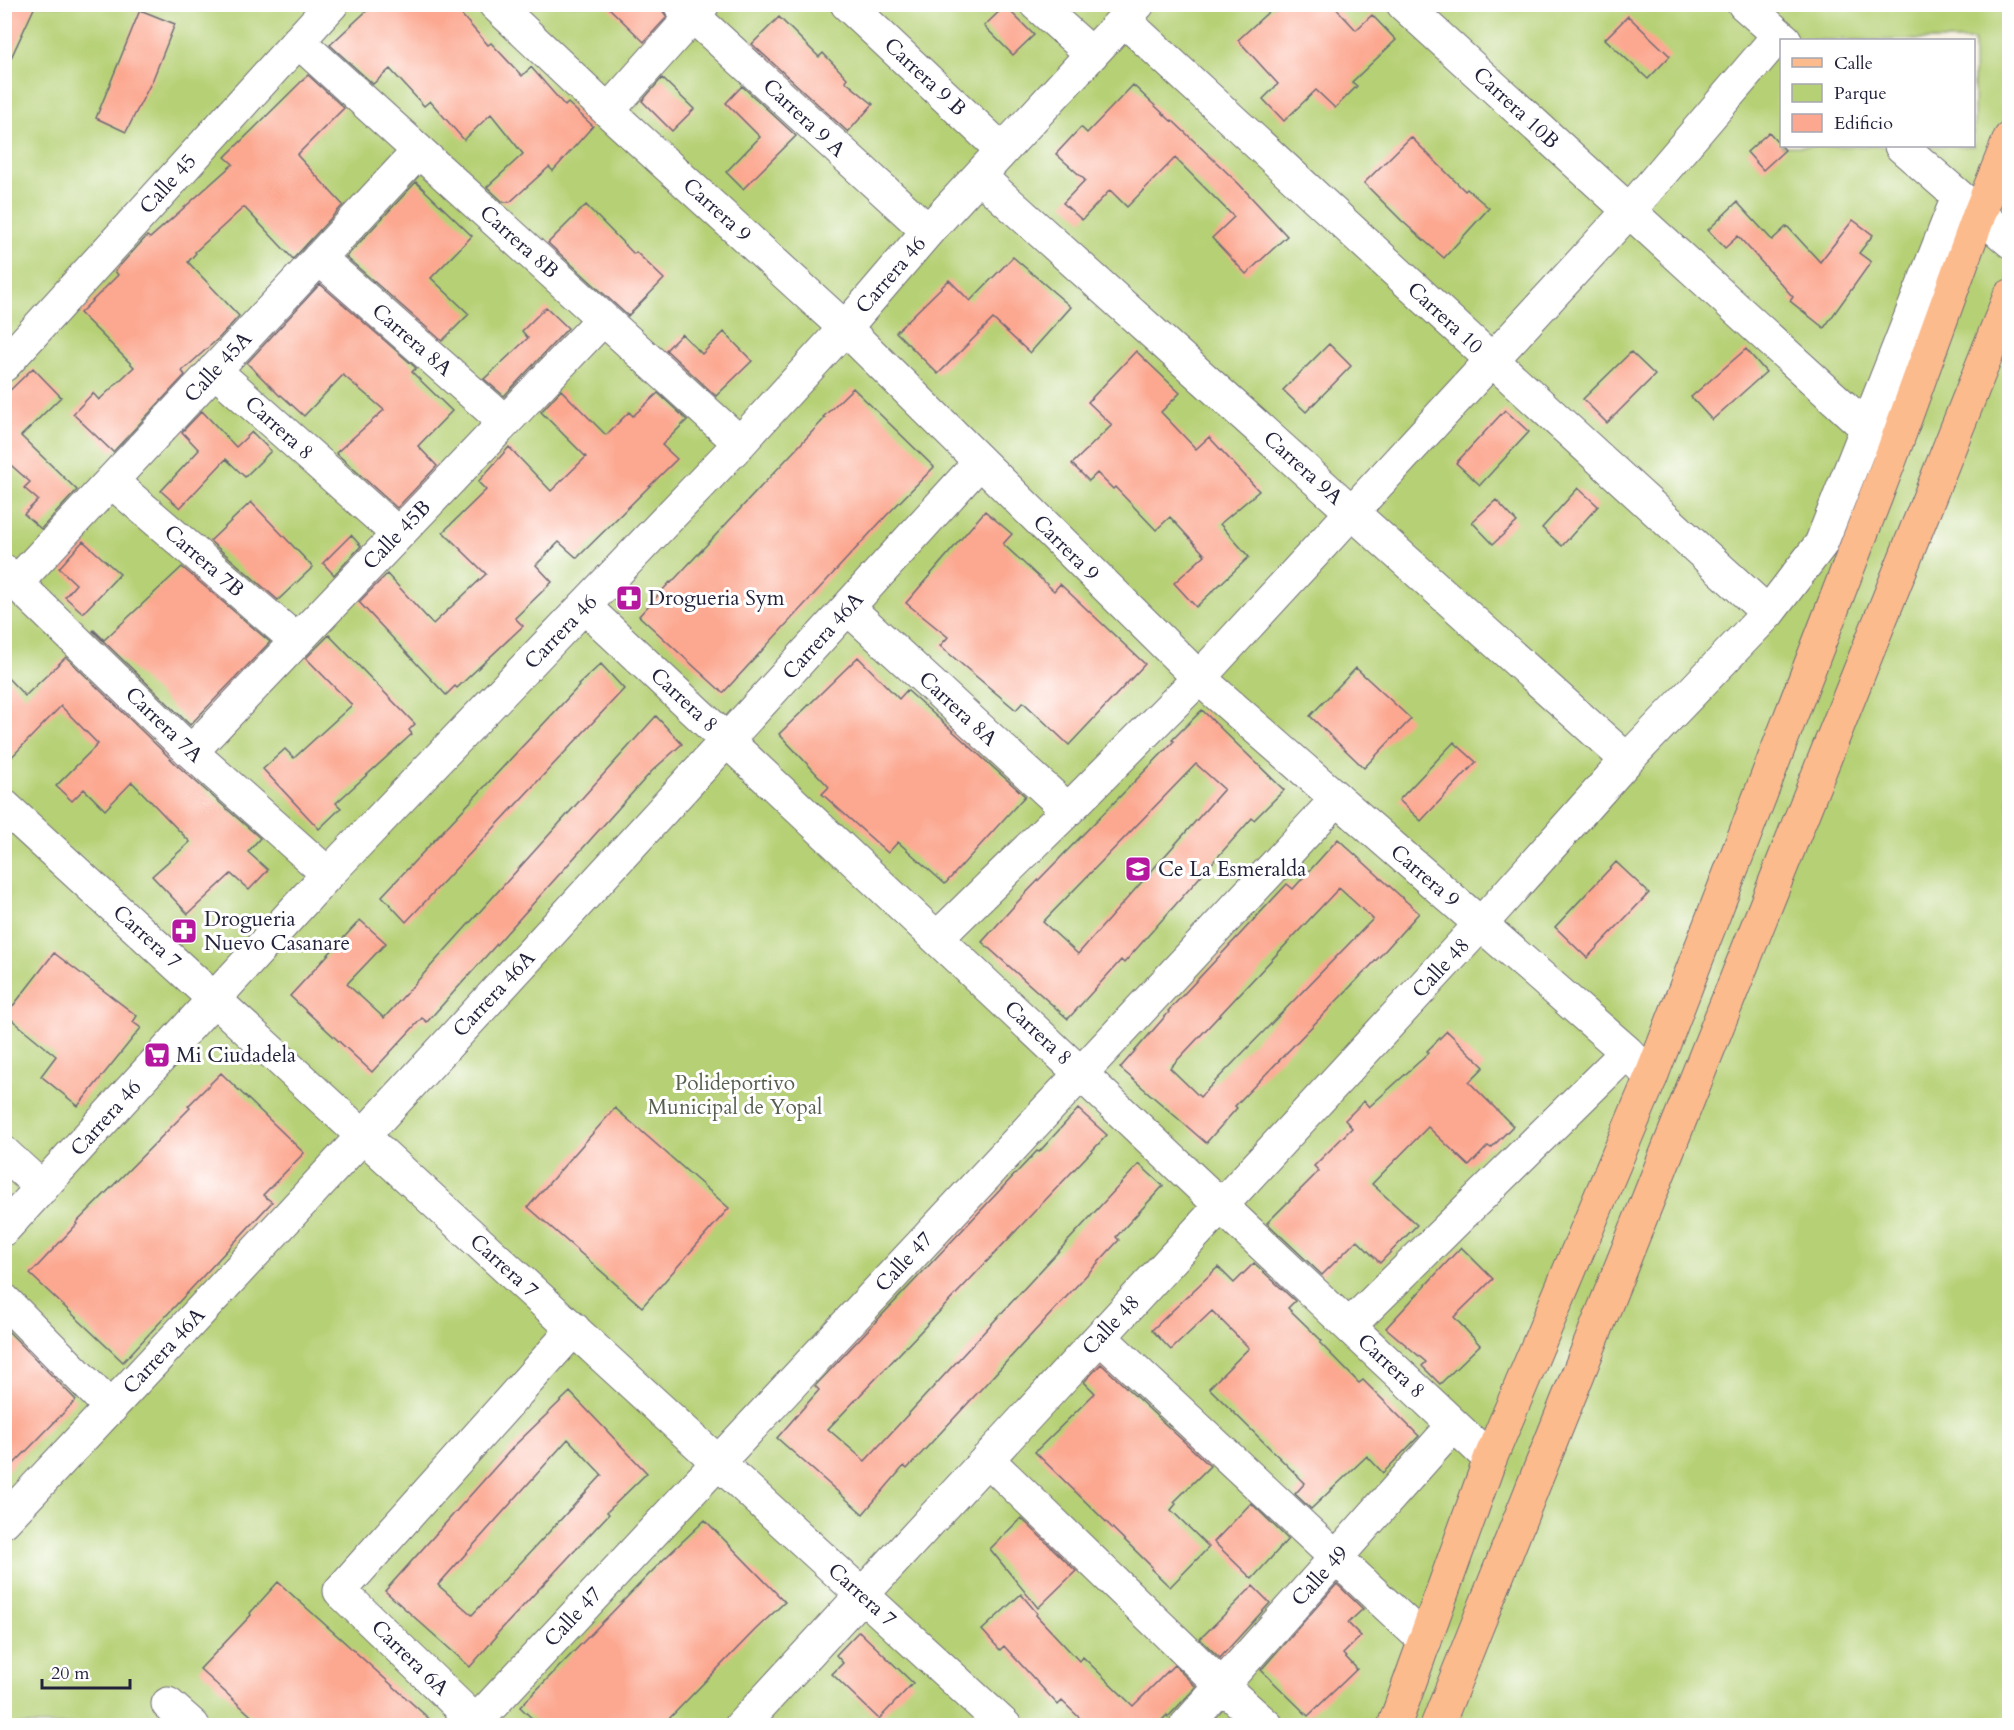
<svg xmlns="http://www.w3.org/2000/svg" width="2014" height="1730" viewBox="0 0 2014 1730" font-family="Cardo,serif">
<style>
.green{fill:#b6d075;stroke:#6c7958;stroke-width:1.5;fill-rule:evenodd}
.building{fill:#fca790;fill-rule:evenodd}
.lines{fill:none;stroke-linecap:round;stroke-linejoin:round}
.minor-casing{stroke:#6d6a75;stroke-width:35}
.major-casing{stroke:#6d6a75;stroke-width:35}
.minor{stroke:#fff;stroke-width:33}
.major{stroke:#fbbb8d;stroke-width:33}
.labels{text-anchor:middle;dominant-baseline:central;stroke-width:6;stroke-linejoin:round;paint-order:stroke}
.street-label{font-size:21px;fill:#22223b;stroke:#fff}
.poi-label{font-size:21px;fill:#22223b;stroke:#fff;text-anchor:start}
.park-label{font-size:21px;fill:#565f4f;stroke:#fff}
</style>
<rect width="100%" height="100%" fill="#fff"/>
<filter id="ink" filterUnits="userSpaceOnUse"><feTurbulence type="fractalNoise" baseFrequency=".0167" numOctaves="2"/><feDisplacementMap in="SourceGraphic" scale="12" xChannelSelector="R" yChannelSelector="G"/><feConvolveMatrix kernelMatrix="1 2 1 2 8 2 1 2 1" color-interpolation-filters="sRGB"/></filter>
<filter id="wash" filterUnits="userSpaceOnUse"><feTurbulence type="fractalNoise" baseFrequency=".008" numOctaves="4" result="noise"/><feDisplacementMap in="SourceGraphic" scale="24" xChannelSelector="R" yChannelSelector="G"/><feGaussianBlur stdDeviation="1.35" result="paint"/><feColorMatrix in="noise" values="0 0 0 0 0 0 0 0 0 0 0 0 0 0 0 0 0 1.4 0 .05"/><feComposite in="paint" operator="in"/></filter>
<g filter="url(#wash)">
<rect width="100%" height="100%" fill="#f7f0e0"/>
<!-- green -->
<path class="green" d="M 4,5 L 2009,5 L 2009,1725 L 5,1725 ZM 1782,40 L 1974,40 L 1974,146 L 1782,146 Z"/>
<g id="blocks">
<!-- building -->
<path class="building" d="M 4,4 L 36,4 L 4,73 Z
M 374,4 L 452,4 L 488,45 L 491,43 L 522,76 L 531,67 L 565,106 L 568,103 L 593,126 L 553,171 L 549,167 L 510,202 L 503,202 L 487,187 L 523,154 L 491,114 L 464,140 L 430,101 L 424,106 L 390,69 L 373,84 L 330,45 Z
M 605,4 L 662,4 L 662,10 L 667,17 L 644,42 Z
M 1277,4 L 1332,4 L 1356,30 L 1372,15 L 1396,40 L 1352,82 L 1357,86 L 1335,108 L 1316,90 L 1284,121 L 1263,99 L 1278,84 L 1238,40 Z
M 1005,6 L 1034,35 L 1013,55 L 984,26 Z
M 140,10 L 175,24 L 153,79 L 126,132 L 96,118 Z
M 1628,16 L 1670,56 L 1648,79 L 1605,39 Z
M 779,17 L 819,57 L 823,53 L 847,78 L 845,81 L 873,104 L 848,132 L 752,44 Z
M 308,75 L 344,108 L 297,155 L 343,205 L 293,259 L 244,207 L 195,252 L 196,253 L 188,262 L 239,316 L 220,337 L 182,371 L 185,375 L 113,452 L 73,414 L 93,393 L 99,400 L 134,367 L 80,313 L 118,275 L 115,271 L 147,236 L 150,238 L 233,164 L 225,157 Z
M 662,78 L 694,109 L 672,131 L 642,101 Z
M 1133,85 L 1171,121 L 1172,120 L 1239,184 L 1287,236 L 1246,274 L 1212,238 L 1234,217 L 1175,158 L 1127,207 L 1110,190 L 1082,220 L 1063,203 L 1085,180 L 1056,154 L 1081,127 L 1087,133 Z
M 742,86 L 796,136 L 743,189 L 726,172 L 760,137 L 726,103 Z
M 1769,132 L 1785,150 L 1763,170 L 1747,152 Z
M 1411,137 L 1465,191 L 1467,189 L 1489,208 L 1444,258 L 1402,221 L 1364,183 Z
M 416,182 L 472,236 L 431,278 L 469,314 L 442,341 L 346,257 Z
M 1737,202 L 1772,240 L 1787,226 L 1820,262 L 1853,220 L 1873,235 L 1859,253 L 1871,262 L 1824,328 L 1790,301 L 1793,297 L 1738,236 L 1725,248 L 1708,230 Z
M 586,205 L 634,254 L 636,252 L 664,279 L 628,316 L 548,243 Z
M 1013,257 L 1071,307 L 1030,353 L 993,319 L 938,374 L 896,332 L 949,280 L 970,301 Z
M 320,284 L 416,368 L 412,372 L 416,376 L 452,411 L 418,446 L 437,466 L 397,508 L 336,453 L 384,410 L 343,375 L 304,416 L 281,395 L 280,396 L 247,363 Z
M 546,307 L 568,328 L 504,396 L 484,379 L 528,338 L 522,331 Z
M 724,332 L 752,361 L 716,396 L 666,350 L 682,334 L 702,354 Z
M 1329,344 L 1351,366 L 1306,412 L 1283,390 Z
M 1746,349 L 1766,372 L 1712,420 L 1691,397 Z
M 1136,351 L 1180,393 L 1161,412 L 1196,449 L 1209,437 L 1259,491 L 1220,524 L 1249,557 L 1196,607 L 1174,583 L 1205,555 L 1170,517 L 1156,530 L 1115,487 L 1113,489 L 1097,473 L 1089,481 L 1072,464 L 1112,425 L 1088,402 Z
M 1631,352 L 1655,375 L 1607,423 L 1583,399 Z
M 33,368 L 61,397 L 21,436 L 77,490 L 41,529 L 24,514 L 38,500 L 24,488 L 30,482 L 4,459 L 4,396 Z
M 853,388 L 934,467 L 885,517 L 723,693 L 639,616 L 670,582 L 671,583 L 825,418 L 823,417 Z
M 561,390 L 606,435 L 629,412 L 633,416 L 658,393 L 687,420 L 662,445 L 677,459 L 577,558 L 559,542 L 536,565 L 552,582 L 515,618 L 523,626 L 457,688 L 455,686 L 446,695 L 359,602 L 387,574 L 433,624 L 486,574 L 443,532 L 486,490 L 478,482 L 509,447 L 551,491 L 586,457 L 541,412 Z
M 1505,410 L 1529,432 L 1480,485 L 1456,463 Z
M 202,411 L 236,447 L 252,432 L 271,451 L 245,477 L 226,459 L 180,508 L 161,491 L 199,450 L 182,432 Z
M 1578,488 L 1598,506 L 1562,546 L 1542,528 Z
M 1496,500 L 1517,522 L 1493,544 L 1472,522 Z
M 251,502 L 313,567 L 278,600 L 210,541 Z
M 985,511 L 1012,534 L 1003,544 L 1054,591 L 1060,584 L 1145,664 L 1069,745 L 1023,702 L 1016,710 L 940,646 L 948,637 L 906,603 Z
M 351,535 L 361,546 L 334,575 L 323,563 Z
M 83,541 L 120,574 L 83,613 L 65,597 L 76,584 L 59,568 Z
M 182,567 L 270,642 L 190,725 L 93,631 L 94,630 L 104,640 Z
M 329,635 L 415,724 L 409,730 L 412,734 L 336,803 L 341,808 L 319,829 L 263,769 L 285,749 L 294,758 L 352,705 L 306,658 Z
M 66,657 L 178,766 L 260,838 L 248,852 L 268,870 L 249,890 L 231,874 L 188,914 L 152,876 L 190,842 L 132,782 L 105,810 L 84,789 L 72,801 L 56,786 L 98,744 L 61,706 L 4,765 L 4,674 L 25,696 Z
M 858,657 L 899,699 L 907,690 L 1025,796 L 945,884 L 898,842 L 888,853 L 822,794 L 829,787 L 779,734 Z
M 601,664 L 624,689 L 406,922 L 382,896 L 579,686 L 578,685 Z
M 1356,668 L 1411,719 L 1364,768 L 1310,716 Z
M 1202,710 L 1284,790 L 1254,820 L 1252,818 L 1124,963 L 1121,960 L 1068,1019 L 982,942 L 1022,897 L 1174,741 L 1172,740 ZM 1196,764 L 1224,789 L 1078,954 L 1043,922 Z
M 656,716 L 682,744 L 652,771 L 427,1022 L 422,1018 L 372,1072 L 290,996 L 360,920 L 386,943 L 347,984 L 384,1018 Z
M 1454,742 L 1476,762 L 1421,821 L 1399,800 Z
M 1338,839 L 1419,913 L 1382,954 L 1235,1106 L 1237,1108 L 1206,1143 L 1120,1068 L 1169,1012 L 1168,1011 L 1287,884 L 1293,889 ZM 1339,888 L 1373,919 L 1200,1097 L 1170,1068 Z
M 1616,862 L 1649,893 L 1587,958 L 1555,927 Z
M 54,953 L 137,1016 L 133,1022 L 141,1028 L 78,1106 L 41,1076 L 56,1056 L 6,1015 Z
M 1447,1031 L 1484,1067 L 1469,1082 L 1513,1126 L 1491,1148 L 1488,1146 L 1469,1166 L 1428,1127 L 1372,1184 L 1417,1225 L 1380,1263 L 1357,1240 L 1322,1275 L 1267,1223 L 1319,1171 L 1314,1166 L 1352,1128 L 1345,1120 L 1364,1101 L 1369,1107 L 1429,1053 L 1427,1051 Z
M 221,1073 L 304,1153 L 263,1195 L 272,1202 L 123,1362 L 30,1274 L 77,1224 L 76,1223 L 190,1108 L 188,1106 Z
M 615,1108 L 729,1208 L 642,1307 L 528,1207 Z
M 1078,1109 L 1107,1135 L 828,1429 L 865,1461 L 1139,1164 L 1163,1186 L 1116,1237 L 1119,1240 L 907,1469 L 904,1466 L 863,1514 L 777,1438 L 819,1390 L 815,1386 L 1037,1151 L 1039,1152 Z
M 1461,1247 L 1493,1279 L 1454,1317 L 1480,1345 L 1440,1384 L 1422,1366 L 1426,1362 L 1386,1328 Z
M 1254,1263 L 1295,1301 L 1288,1308 L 1322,1341 L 1320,1343 L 1359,1383 L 1363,1380 L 1419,1436 L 1383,1473 L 1367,1456 L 1311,1509 L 1295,1494 L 1305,1483 L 1209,1388 L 1249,1348 L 1212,1311 L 1171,1350 L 1152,1330 L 1218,1267 L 1234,1283 Z
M 4,1327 L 76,1400 L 4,1474 Z
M 1101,1364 L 1210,1466 L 1174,1502 L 1176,1504 L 1171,1510 L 1209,1547 L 1170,1587 L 1151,1569 L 1152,1567 L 1035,1452 L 1095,1393 L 1084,1382 Z
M 570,1392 L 647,1473 L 607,1512 L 609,1514 L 495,1636 L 496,1637 L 470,1667 L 385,1591 L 516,1444 ZM 568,1439 L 602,1475 L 472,1615 L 438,1585 Z
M 1251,1503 L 1288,1539 L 1252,1579 L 1214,1542 Z
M 1021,1518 L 1076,1571 L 1038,1608 L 990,1549 Z
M 705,1520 L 785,1602 L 755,1630 L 663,1725 L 539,1725 L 520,1707 L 663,1560 Z
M 278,1582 L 436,1725 L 261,1725 L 200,1669 L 251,1615 L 250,1613 Z
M 1337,1584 L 1363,1609 L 1348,1623 L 1361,1636 L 1343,1654 L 1357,1669 L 1308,1716 L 1261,1670 Z
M 1253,1586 L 1270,1603 L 1220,1658 L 1200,1639 Z
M 1021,1594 L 1037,1613 L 1036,1615 L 1079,1661 L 1083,1657 L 1133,1706 L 1174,1665 L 1196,1687 L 1168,1717 L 1167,1715 L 1157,1725 L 1087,1725 L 1062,1701 L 1058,1705 L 1004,1646 L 1000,1650 L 982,1630 Z
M 859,1631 L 913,1683 L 879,1719 L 832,1674 L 843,1663 L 836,1655 Z"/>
</g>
</g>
<g filter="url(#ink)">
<use href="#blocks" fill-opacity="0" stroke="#6d6a75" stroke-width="1.5"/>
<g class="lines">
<defs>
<path id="minor" d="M 495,4 L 608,111 L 845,328 L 1199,678 L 1627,1052 L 1651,1077
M 680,4 L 928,231
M 847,4 L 1002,150
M 1036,4 L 1092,54
M 1403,4 L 1882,442
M 1744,4 L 1785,40
M 1124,20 L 1492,360 L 1768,613
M 298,41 L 740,443
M 608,111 L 703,4
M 1901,146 L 2010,241
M 979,176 L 1627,760
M 319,258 L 505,422
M 4,365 L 332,4
M 214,370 L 398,534
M 111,481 L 297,641
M 4,571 L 191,752 L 328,874
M 17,582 L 419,151
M 585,607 L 1490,1459
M 848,608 L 1068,810
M 191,752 L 603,319
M 4,806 L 1005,1726
M 937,938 L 1068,810 L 1199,678 L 1629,211 L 1779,35
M 4,1153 L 42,1188
M 4,1229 L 328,874 L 740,443 L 845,328 L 928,231 L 1138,4
M 4,1300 L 111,1408
M 1349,1326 L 1627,1052
M 1100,1337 L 1425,1641
M 987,1459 L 1222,1686 L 1267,1726
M 4,1521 C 333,1171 657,818 979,463
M 168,1704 L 193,1726
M 472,1726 L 1337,799
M 480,1726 L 340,1591 L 574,1329
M 741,1726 L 1481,924 L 1627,760 L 1768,613 L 1821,544 L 1958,197
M 1186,1726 L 1454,1425"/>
<path id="major" d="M 1394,1726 L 1490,1459 L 1651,1077 L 1893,452 L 1979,215 L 2010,138
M 1437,1726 L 2010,296"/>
</defs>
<!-- minor casing -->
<use href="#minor" class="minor-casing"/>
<!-- major casing -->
<use href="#major" class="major-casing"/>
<!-- minor -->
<use href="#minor" class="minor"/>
<!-- major -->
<use href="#major" class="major"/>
</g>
</g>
<!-- icons -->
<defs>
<symbol id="pharmacy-square" viewBox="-11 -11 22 22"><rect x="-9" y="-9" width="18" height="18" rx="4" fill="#b5179e" stroke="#fff"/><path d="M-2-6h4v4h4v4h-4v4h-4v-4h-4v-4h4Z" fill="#fff"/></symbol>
<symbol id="school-square" viewBox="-11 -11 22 22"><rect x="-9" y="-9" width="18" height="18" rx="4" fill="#b5179e" stroke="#fff"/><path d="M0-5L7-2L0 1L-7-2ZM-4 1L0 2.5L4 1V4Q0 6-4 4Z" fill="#fff"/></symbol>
<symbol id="supermarket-square" viewBox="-11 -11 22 22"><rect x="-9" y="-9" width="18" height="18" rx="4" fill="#b5179e" stroke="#fff"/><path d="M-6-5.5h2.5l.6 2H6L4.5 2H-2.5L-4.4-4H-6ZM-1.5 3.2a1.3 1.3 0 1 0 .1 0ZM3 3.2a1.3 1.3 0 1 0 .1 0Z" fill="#fff"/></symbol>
</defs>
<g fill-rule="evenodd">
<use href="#pharmacy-square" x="614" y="583" width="30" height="30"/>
<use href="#school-square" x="1123" y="854" width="30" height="30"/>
<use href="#pharmacy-square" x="169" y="916" width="30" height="30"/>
<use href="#supermarket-square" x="142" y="1040" width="30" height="30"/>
</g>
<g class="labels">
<!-- street labels -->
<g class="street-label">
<text transform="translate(925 77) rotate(43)">Carrera 9 B</text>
<text transform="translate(1516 108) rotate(43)">Carrera 10B</text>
<text transform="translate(804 118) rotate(43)">Carrera 9 A</text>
<text transform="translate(168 184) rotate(-48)">Calle 45</text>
<text transform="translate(717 210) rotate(42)">Carrera 9</text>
<text transform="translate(519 242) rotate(42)">Carrera 8B</text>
<text transform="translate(891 275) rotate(-49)">Carrera 46</text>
<text transform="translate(1445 318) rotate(43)">Carrera 10</text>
<text transform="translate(412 340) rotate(41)">Carrera 8A</text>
<text transform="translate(218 367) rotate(-47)">Calle 45A</text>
<text transform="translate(279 428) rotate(42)">Carrera 8</text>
<text transform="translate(1303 468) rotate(42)">Carrera 9A</text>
<text transform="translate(397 535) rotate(-46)">Calle 45B</text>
<text transform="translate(1066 548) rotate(45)">Carrera 9</text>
<text transform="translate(204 561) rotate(41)">Carrera 7B</text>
<text transform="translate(561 632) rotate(-46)">Carrera 46</text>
<text transform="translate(823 636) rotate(-48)">Carrera 46A</text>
<text transform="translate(684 700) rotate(43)">Carrera 8</text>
<text transform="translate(958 709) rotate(43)">Carrera 8A</text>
<text transform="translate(164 725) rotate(44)">Carrera 7A</text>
<text transform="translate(1425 876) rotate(41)">Carrera 9</text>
<text transform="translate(147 937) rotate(42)">Carrera 7</text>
<text transform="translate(1441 968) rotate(-47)">Calle 48</text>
<text transform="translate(494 994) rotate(-47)">Carrera 46A</text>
<text transform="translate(1038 1033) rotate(43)">Carrera 8</text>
<text transform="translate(106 1118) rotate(-48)">Carrera 46</text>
<text transform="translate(904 1262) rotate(-47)">Calle 47</text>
<text transform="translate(504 1266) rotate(42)">Carrera 7</text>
<text transform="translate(1111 1325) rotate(-47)">Calle 48</text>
<text transform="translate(164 1351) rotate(-47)">Carrera 46A</text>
<text transform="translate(1391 1366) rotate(43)">Carrera 8</text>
<text transform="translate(1320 1576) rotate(-48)">Calle 49</text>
<text transform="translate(862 1595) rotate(42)">Carrera 7</text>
<text transform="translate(573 1617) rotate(-47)">Calle 47</text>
<text transform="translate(410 1658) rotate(44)">Carrera 6A</text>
</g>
<!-- poi labels -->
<g class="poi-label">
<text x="648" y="598">Drogueria Sym</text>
<text x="1158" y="869">Ce La Esmeralda</text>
<text x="204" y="919">Drogueria<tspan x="204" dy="24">Nuevo Casanare</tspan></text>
<text x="176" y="1055">Mi Ciudadela</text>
</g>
<!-- park labels -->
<g class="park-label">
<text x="735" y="1083">Polideportivo<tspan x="735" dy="24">Municipal de Yopal</tspan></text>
</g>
</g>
<!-- margin -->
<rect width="2014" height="1730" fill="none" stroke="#fff" stroke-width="24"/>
<!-- legend -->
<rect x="1780" y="39" width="195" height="108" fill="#ffffff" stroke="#a7a7b1" stroke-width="1.5"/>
<rect x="1792" y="58" width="30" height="9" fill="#fbbb8d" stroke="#a7a7b1" stroke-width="1.5"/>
<text x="1834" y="69" font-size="18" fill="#22223b">Calle</text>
<rect x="1792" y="84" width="30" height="18" fill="#b6d075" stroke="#a7a7b1" stroke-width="1.5"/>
<text x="1834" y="99" font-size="18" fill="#22223b">Parque</text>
<rect x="1792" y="114" width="30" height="18" fill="#fca790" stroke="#a7a7b1" stroke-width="1.5"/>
<text x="1834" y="129" font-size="18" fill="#22223b">Edificio</text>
<!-- scale -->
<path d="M42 1679v9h88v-9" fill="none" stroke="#22223b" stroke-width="3"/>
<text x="51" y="1679" font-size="18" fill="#22223b" stroke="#ffffff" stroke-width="4.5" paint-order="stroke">20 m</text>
</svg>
